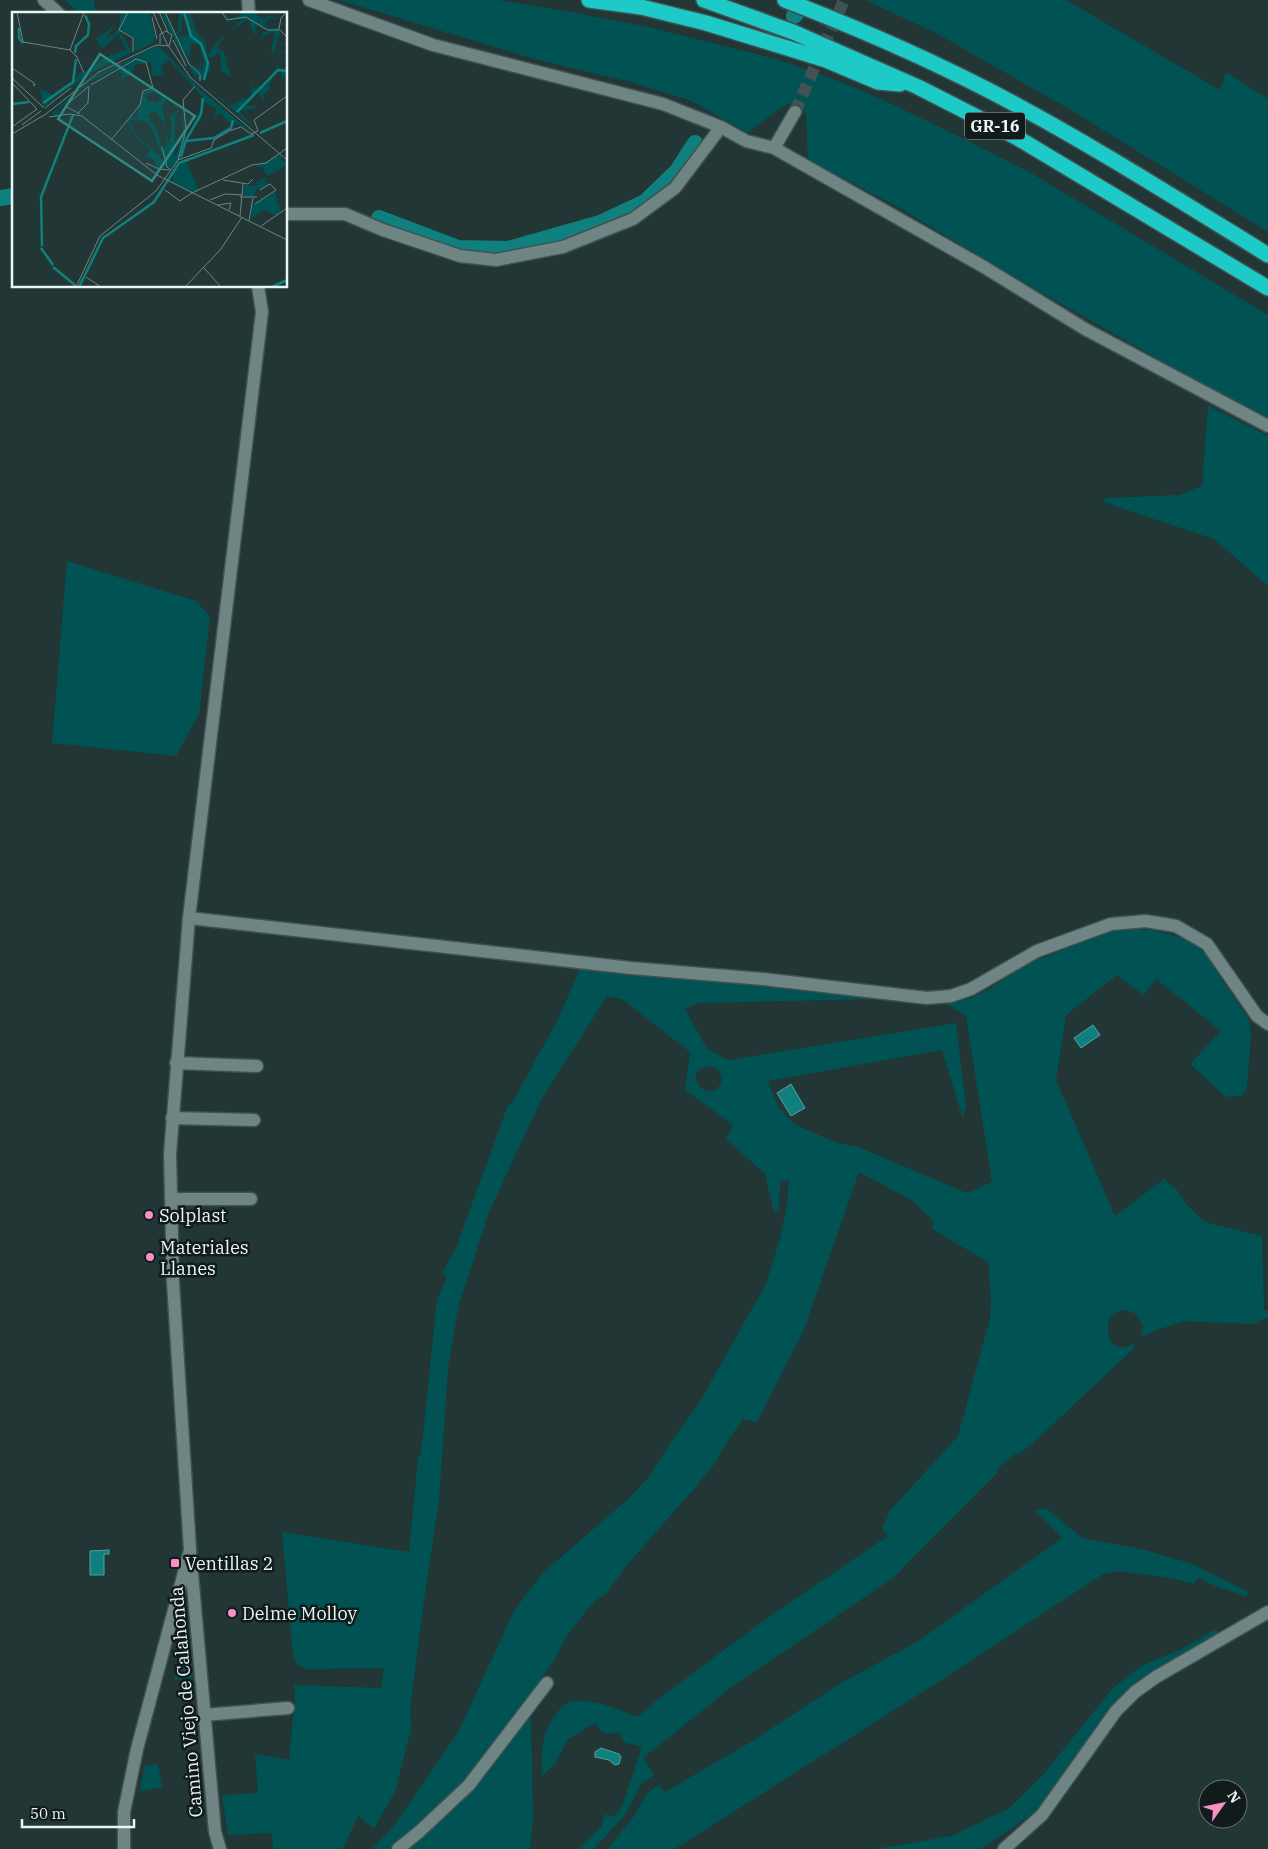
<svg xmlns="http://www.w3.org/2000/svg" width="1268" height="1849" viewBox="0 0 1268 1849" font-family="'IBM Plex Serif',serif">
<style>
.green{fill:#005352;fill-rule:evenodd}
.water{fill:#10807e;stroke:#51a3a2}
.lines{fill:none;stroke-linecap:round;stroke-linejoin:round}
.canal{stroke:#10807e;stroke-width:16}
.street-tunnel{stroke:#3f5352;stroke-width:12;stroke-dasharray:12 6;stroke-linecap:butt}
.street-casing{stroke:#3f5150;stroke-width:15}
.secondary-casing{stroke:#3f5150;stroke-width:15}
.highway-casing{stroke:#3f5150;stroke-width:18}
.street{stroke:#6f8584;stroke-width:12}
.secondary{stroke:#6f8584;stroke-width:12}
.highway{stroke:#1ecac7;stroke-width:15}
.poi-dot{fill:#f98fc8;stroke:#121b1b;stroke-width:2}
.labels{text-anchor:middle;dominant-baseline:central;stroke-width:5;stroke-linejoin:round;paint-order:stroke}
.shield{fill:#121b1b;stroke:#a8b4b4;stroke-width:1}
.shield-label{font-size:16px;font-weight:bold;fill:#e9f6f5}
.poi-label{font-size:18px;fill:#e9f6f5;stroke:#121b1b;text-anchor:start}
.street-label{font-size:18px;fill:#e9f6f5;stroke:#121b1b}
.inset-river{fill:none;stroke:#10807e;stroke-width:2.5}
.inset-road{fill:none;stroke:#718382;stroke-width:1}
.view{fill:#308982;fill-opacity:0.15;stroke:#308982;stroke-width:2.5}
.inset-edge{fill:none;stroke:#e9f6f5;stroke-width:2.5}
</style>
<rect width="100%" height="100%" fill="#213635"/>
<!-- green -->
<path class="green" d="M 65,0 L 94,0 L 95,9 L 99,14 L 80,14 Z
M 339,0 L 497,0 L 571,12 L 648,27 L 776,59 L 831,78 L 881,99 L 958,136 L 1031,173 L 1268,315 L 1268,418 L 1206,386 L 1030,286 L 898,207 L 808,160 L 806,114 L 788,103 L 747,133 L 692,101 L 631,82 L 538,60 Z
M 865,0 L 1066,0 L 1220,90 L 1226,72 L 1268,99 L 1268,232 L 1071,110 L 934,32 Z
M 1208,406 L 1268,436 L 1268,586 L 1214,539 L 1103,502 L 1105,498 L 1179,495 L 1202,486 Z
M 67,561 L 196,601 L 210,616 L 199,714 L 176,756 L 52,743 Z
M 1122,928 L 1153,930 L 1190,940 L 1209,956 L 1221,978 L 1249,1019 L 1251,1037 L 1247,1086 L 1243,1095 L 1226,1097 L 1190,1064 L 1221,1031 L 1156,979 L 1144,995 L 1117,975 L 1066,1015 L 1056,1080 L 1115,1216 L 1164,1179 L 1177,1190 L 1188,1206 L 1205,1222 L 1262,1236 L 1264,1310 L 1268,1311 L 1268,1317 L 1252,1324 L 1184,1321 L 1154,1331 L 1141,1337 L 1143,1325 L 1136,1314 C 1097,1293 1099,1367 1137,1342 L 1131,1351 L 1032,1444 L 1019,1454 L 1015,1454 L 997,1469 L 999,1471 L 893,1578 L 733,1686 L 643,1758 L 654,1775 L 642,1783 L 625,1815 L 594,1849 L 578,1849 L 602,1826 L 602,1821 L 605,1814 L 612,1817 L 621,1809 L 642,1747 L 623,1742 L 620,1732 C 606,1734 603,1736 595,1723 L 568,1739 L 555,1764 L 542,1776 C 541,1754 541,1732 556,1714 C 561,1707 566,1702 575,1701 C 596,1699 618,1709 638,1717 L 657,1700 L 774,1613 L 888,1536 L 882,1528 L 888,1516 L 888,1513 L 958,1436 L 990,1318 L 991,1300 L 988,1262 L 932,1229 L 934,1222 L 913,1201 L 859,1172 L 803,1332 L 757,1422 L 743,1419 L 725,1445 L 716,1462 L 694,1489 L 626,1566 L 606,1594 L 595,1601 L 583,1615 L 566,1637 L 554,1661 L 514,1715 L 493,1747 L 452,1796 L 392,1849 L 372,1849 L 393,1827 L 458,1732 L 514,1611 L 531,1588 L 544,1572 L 629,1498 L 648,1478 L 675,1436 L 699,1403 L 766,1284 L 780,1238 L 787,1204 L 789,1180 L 780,1181 L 779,1208 L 774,1213 L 765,1174 L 726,1139 L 733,1125 L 685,1090 L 690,1052 L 622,999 L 607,996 L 541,1100 L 489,1212 L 458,1308 L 448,1369 L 439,1500 L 424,1601 L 410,1709 L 411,1730 L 395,1791 L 374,1829 L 358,1816 L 343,1849 L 273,1849 L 272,1833 L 228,1835 L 222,1795 L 258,1793 L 255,1754 L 289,1760 L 295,1694 L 294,1685 L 381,1688 L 384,1668 L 305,1669 L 297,1664 L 293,1656 L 282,1532 L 409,1552 L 418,1458 L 421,1453 L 437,1300 L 447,1277 L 442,1273 L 456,1248 L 508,1105 L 512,1103 L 558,1019 L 581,966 L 807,988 L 878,999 L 697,1003 L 685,1009 L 707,1049 L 728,1060 L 956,1023 L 966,1106 L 963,1119 L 942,1050 L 768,1081 L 778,1107 L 796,1125 L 835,1142 L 858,1147 L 967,1193 L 992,1182 L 966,1016 L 945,1003 L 972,998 L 991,988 L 1022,966 L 1080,943 ZM 708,1066 C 717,1066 725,1075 720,1085 C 707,1105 680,1072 708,1066 Z
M 1046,1508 L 1082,1538 L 1142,1549 L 1192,1564 L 1249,1592 L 1246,1597 L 1208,1583 L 1199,1577 L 1194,1584 L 1170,1578 L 1119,1571 L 1103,1574 L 954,1672 L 675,1849 L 607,1849 L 635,1815 L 646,1794 L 659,1784 L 665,1792 L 754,1740 L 839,1684 L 917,1642 L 1062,1538 L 1035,1510 Z
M 189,1630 L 193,1678 L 174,1680 Z
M 1214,1630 L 1222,1634 L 1138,1681 L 1116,1700 L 1038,1810 L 981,1849 L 875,1849 L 951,1836 L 1008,1809 L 1042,1776 L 1113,1688 L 1141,1666 L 1181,1649 Z
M 529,1718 L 531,1719 L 533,1816 L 530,1849 L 407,1849 L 414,1846 C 438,1823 463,1801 485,1776 C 501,1757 513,1737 529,1718 Z
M 158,1764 L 162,1787 L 140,1791 L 144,1766 Z"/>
<!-- water -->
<path class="water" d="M 1093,1025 L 1100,1035 L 1081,1048 L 1074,1038 Z
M 791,1084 L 805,1108 L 791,1116 L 777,1093 Z
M 109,1550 L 109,1554 L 104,1554 L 104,1575 L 90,1575 L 90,1551 Z
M 601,1748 L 619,1754 L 621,1757 L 619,1764 L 615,1765 L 609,1760 L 595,1757 L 595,1752 Z"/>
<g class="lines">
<!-- canal -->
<path class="canal" d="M 794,16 L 796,14
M 0,198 L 14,196
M 379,218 L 458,248 L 508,249 L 600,223 L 645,202 L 677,171 L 695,143"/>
<!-- street-tunnel -->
<path class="street-tunnel" d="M 795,112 L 844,0"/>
<defs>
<path id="street" d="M 248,0 L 249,14
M 309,0 L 433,45 L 663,104 L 721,127
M 774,148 L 795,112
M 286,214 L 345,214 L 383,230 L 460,256 L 496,260 L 563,247 L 633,219 L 675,188 L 721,127 L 746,141 L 774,148 L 984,267 L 1085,329 L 1268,426
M 189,918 L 631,968 L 763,979 L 927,998 L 951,996 L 971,989 L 1037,951 L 1111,924 L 1146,921 L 1176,926 L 1207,944 L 1257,1016 L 1268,1024
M 176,1063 L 257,1066
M 172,1118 L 254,1120
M 171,1199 L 251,1199
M 190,1551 L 215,1832 L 220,1849
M 204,1715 L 288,1708
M 398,1849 L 419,1832 L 469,1785 L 547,1683
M 1004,1849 L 1042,1815 L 1116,1711 L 1135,1692 L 1156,1677 L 1268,1612"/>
<path id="secondary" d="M 44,0 L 59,14
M 124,1849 L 124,1812 L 137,1749 L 190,1550 L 173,1282 L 170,1154 L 189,918 L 262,312 L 258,286"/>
<path id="highway" d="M 589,0 L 641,7 L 706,23 L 826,60 L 878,82 L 900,84
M 704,0 L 793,32 L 918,87 L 1016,137 L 1268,288
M 785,0 C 855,27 924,57 990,91 C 1086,141 1177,199 1268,255"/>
</defs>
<!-- street casing -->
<use href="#street" class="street-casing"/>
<!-- secondary casing -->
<use href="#secondary" class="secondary-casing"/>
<!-- highway casing -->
<use href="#highway" class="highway-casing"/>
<!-- street -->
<use href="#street" class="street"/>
<!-- secondary -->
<use href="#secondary" class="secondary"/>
<!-- highway -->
<use href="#highway" class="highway"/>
</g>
<!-- markers -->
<g class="poi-dot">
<circle cx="149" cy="1215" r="5"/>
<circle cx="150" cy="1257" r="5"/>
<rect x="170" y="1558" width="10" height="10" rx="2.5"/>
<circle cx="232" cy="1613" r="5"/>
</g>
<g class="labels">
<!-- shield labels -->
<rect class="shield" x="965" y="112.5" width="60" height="27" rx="4"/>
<g class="shield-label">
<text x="995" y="126">GR-16</text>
</g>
<!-- poi labels -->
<g class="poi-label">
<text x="159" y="1215">Solplast</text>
<text x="160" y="1247">Materiales<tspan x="160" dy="21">Llanes</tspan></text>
<text x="185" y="1563">Ventillas 2</text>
<text x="242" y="1613">Delme Molloy</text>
</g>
<!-- street labels -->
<g class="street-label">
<text transform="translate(186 1702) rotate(-95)">Camino Viejo de Calahonda</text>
</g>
</g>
<!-- overview -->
<g transform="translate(12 12)">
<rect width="275" height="275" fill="#213635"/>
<path d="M 117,0 L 137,0 L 143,24 L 142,30 L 122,40 L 123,27 L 108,17 ZM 148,0 L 152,0 L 162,18 L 177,53 L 187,61 L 189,69 L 219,94 L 231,86 L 240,86 L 238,67 L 241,77 L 254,71 L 265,56 L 263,48 L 267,56 L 275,57 L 275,64 L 270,68 L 269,60 L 266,59 L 259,69 L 257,73 L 259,76 L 251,83 L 253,91 L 246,80 L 234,93 L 242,95 L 243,92 L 244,96 L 227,99 L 245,119 L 181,62 ZM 167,0 L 178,0 L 185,22 L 194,30 L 194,42 L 198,41 L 203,32 L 215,21 L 205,35 L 212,40 L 219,65 L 209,59 L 208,39 L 200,46 L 194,44 L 199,56 L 192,69 L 189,67 L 166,29 L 167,23 L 175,24 L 176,21 L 175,9 L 170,4 L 169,20 L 165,23 L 163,17 L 166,21 ZM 179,32 L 187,32 L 192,50 L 189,60 L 189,47 L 187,57 L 177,50 ZM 211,0 L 218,6 L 229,3 L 223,0 L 242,0 L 252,8 L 254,4 L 254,7 L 255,4 L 268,6 L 256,7 L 253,14 L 258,17 L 266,15 L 268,22 L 264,29 L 272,32 L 275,34 L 265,31 L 262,37 L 272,39 L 275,42 L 264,38 L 261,40 L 262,45 L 275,49 L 263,46 L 259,40 L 263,20 L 252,23 L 247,32 L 251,20 L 258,19 L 246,13 L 243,16 L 245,21 L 242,22 L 236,7 L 219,19 L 230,7 L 217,8 ZM 109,1 L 115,1 L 108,21 L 90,37 L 84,27 L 102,14 L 95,25 L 101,24 L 107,15 ZM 109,21 L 120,40 L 78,61 L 33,94 L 31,94 L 28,76 L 43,85 L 57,75 L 68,60 L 71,61 L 90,47 L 115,37 L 107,24 ZM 144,34 L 149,36 L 190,79 L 241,121 L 222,110 L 220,117 L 202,127 L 174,130 L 169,146 L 161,155 L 145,156 L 142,148 L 145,144 L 141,148 L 134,144 L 139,138 L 126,127 L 115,110 L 126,96 L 120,106 L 124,105 L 131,81 L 140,77 L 143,80 L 133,83 L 136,89 L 145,91 L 151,84 L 156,86 L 150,94 L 157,133 L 160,115 L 158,105 L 169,96 L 163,103 L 163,146 L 171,120 L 169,107 L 170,99 L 173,128 L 184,112 L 191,85 L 157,48 L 149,54 L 152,64 L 141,64 L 138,48 L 135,52 L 124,52 L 120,61 L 108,68 L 111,62 L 107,59 L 123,47 L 77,70 L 45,99 L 49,103 L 41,104 L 40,101 L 80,66 ZM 192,90 L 204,96 L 201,107 L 208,101 L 220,113 L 198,127 L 175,128 L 186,110 L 196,107 L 189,108 ZM 143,99 L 154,113 L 155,132 L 151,139 L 144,116 L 135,103 ZM 122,107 L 137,111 L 155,155 L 148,144 L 124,123 L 117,109 ZM 267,142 L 275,153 L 256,164 L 250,155 L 242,156 ZM 174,149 L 187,178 L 181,180 L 159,170 L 165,156 ZM 254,165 L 253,170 L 258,172 L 247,178 L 245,175 L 242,185 L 231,184 L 232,173 L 245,174 L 244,171 ZM 263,180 L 269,200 L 264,203 L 252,198 L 239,207 L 240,193 Z" fill="#005352" fill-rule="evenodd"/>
<path class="inset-river" d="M 172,0 L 179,24 L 189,32 L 196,51 L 192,68M 7,16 L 7,26 L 11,31M 63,41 L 64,34 L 76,23 L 77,12 L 73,3M 31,91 L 61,70 L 64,47M 0,92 L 17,90M 225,100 L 266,58 L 275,59M 248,121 L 275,109M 174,129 L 202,126 L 219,116 L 221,108M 169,145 L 174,128 L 189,102 L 191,86M 30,234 L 29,185 L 61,103M 29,236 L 41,253M 41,255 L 64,274M 67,275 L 91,226 L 142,190 L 167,151 L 242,123M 260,275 L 275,268"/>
<path class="inset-road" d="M 5,0 L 11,30 L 58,38 L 65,45 L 72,61M 116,0 L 107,18 L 121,26 L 121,40M 141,0 L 155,32 L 179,66 L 275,148M 147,0 L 156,20M 153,0 L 177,52 L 188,62 L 188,69M 210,0 L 215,8 L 234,5 L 255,18 L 268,18 L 275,25M 140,5 L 145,27M 267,17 L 269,6 L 275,0M 161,28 L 174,54M 58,38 L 72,0M 0,56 L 22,71 L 22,74 L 23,72M 0,66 L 32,96M 0,71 L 25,97 L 0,115M 79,73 L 124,47M 33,96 L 59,76M 66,101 L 76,91 L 77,74M 68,102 L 53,94 L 76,75M 37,105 L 58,102 L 70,104 L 145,163 L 275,228M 10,113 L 29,99M 0,122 L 34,102 L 87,60 L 144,33 L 157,34 L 160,23 L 154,19 L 148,22 L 148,32M 99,128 L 128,93 L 131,79 L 141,76 L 134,50 L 124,47M 150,135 L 155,155 L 159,158M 166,148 L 199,136 L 202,128 L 217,119 L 229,115 L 239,122 L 246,119 L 242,108 L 275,84M 134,151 L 147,157 L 157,158M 211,168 L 236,172 L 241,167M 153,178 L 168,189 L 180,181M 180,181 L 240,153 L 254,151 L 275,136M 228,185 L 245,185M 198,188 L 213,182 L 230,183M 243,192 L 264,178 L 258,172 L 248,178M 206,193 L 219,191 L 217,198M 228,204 L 231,172M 237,208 L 241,186M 249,214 L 275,196M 192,256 L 209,275M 74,265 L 89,275M 64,275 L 88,224 L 144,179 L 166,148 L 174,118 L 171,88 L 183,74M 173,275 L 209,237 L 230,205"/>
<path class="view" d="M 88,42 L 183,104 L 140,169 L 46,107 Z"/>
<rect width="275" height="275" class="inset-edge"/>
</g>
<!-- north arrow -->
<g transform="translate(1223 1804) rotate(57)"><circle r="24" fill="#121b1b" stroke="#687372"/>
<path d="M0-4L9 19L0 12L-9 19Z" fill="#f98fc8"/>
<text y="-8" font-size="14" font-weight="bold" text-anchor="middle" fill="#e9f6f5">N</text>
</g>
<!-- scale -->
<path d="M22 1819v8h112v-8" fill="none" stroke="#e9f6f5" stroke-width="2.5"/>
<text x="30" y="1819" font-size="15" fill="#e9f6f5" stroke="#121b1b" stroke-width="4" paint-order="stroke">50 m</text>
</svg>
